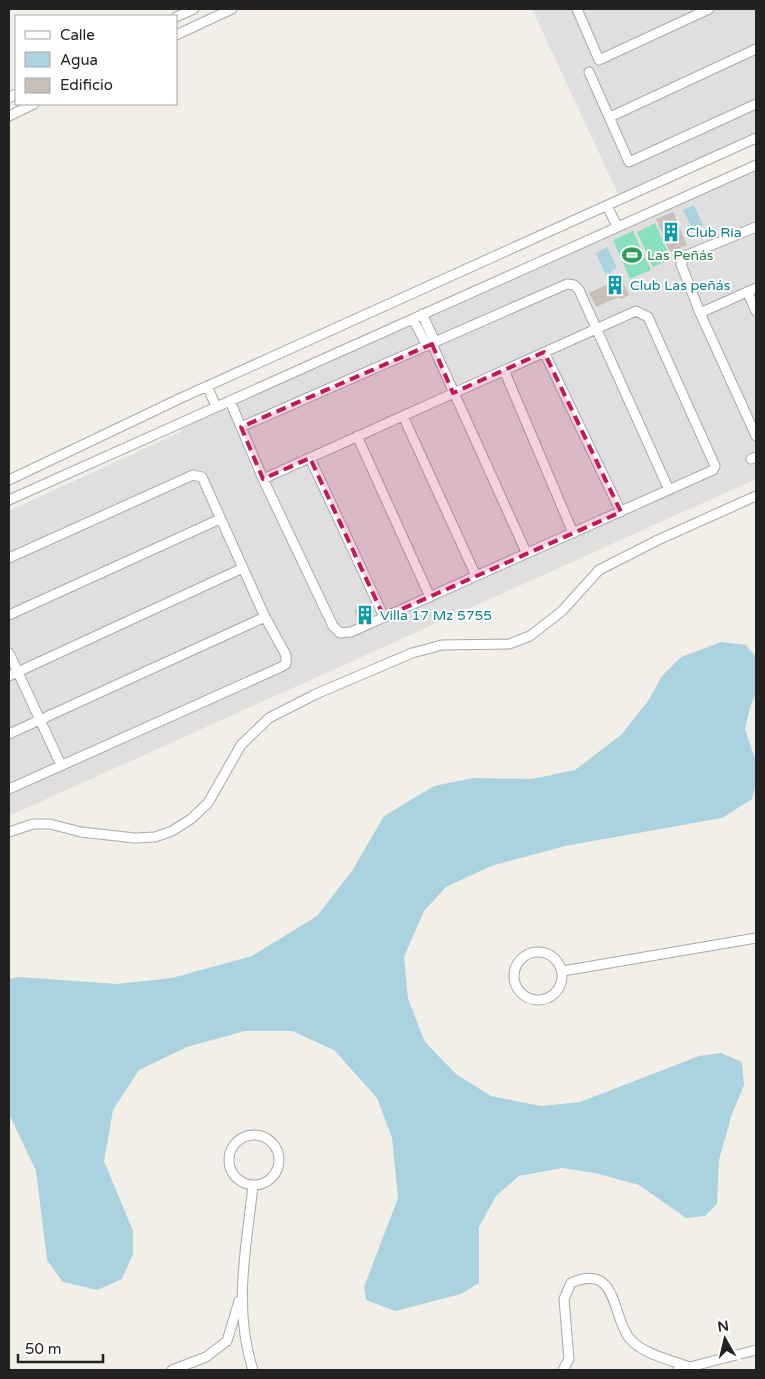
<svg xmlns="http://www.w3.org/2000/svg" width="765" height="1379" viewBox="0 0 765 1379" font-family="'Varela Round',sans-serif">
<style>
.residential{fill:#e0dfdf}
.pitch{fill:#88e0be}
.water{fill:#aad3df}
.building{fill:#c7bfb8}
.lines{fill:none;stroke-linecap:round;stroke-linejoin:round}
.minor-casing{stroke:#a9a9a9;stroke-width:11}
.minor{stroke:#fff;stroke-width:9}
.marked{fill:#c2185b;fill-opacity:0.2;stroke:#c2185b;stroke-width:4;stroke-dasharray:10 6;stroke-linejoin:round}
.labels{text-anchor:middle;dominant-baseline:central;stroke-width:4;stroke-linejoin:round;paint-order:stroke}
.culture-label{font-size:14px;fill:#0d838f;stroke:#fff;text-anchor:start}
.leisure-label{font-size:14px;fill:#27864d;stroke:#fff;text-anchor:start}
</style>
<rect width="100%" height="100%" fill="#f2efe9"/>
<!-- residential -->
<path class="residential" d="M 532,9 L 756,9 L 756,133 L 618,194 Z
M 756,168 L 756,479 L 9,816 L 9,511 L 180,432 L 184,423 Z"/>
<!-- pitch -->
<path class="pitch" d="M 655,223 L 671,259 L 653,267 L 637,232 Z
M 633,231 L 651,270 L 630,279 L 613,240 Z"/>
<!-- water -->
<path class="water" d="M 694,205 L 703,225 L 693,230 L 683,210 Z
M 607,247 L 617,268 L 611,271 L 613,277 L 608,279 L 596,253 Z
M 721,642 L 746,645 L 756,657 L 756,692 L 750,708 L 745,729 L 756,762 L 756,785 L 752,799 L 722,818 L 565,846 L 491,866 L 446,887 L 424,911 L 404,957 L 408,999 L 425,1042 L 456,1074 L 491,1096 L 541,1106 L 580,1102 L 699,1056 L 721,1053 L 742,1062 L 744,1085 L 732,1114 L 719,1160 L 717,1204 L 705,1216 L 686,1218 L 639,1185 L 595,1173 L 562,1168 L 519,1176 L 496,1196 L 479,1227 L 479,1283 L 461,1294 L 395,1311 L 366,1300 L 364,1287 L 398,1198 L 392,1138 L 377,1098 L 334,1050 L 292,1031 L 245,1031 L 187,1047 L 139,1070 L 113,1110 L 104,1161 L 133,1231 L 133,1254 L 122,1279 L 97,1290 L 63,1282 L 47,1260 L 36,1171 L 9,1114 L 9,979 L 19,977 L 117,984 L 172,978 L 252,956 L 317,916 L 352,871 L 384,816 L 434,786 L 473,778 L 532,779 L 575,770 L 622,734 L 648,701 L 662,676 L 681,657 Z"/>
<!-- building -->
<path class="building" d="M 673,212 L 687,245 L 670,252 L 656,219 Z
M 621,278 L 629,295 L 621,299 L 619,297 L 596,307 L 589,293 Z
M 369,603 L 374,614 L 359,621 L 354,610 Z"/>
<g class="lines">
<defs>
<path id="minor" d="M 577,9 L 599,60 L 709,9
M 176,17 L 194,9
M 176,35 L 232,9
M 589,72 L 629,162 L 756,104
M 9,98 L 16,94
M 9,116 L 34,104
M 610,117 L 756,49
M 607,206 L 617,226
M 756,227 L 685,256 L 681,264 L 700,313 L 756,436
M 748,293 L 756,311
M 700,313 L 756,288
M 422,314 L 435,342
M 413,319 L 427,346
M 432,344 L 526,552
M 544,352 L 621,512
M 504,370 L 573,533
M 207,386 L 216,406
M 230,401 L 263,479 L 333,626 L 340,633 L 351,632 L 713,470 L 715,466 L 648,317 L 636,311 L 263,479
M 403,416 L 476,576
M 241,427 L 567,284 L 574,285 L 579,290 L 669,490
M 357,436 L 430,597
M 310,458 L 384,617
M 751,459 L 756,457
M 9,480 L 181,398 L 756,138
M 9,500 L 756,165
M 9,558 L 193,475 L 202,477 L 265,617 L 286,655 L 286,664 L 281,667 L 9,789
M 9,615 L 220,519
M 9,653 L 61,765
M 9,676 L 243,568
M 9,734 L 265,617
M 9,832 L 33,824 L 50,824 L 81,832 L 135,838 L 155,837 L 172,831 L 191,819 L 208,803 L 241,745 L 269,718 L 316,694 L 412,653 L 442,645 L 509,644 L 530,636 L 562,611 L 599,570 L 658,540 L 756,496
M514 976a24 24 0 1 1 48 0a24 24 0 1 1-48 0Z
M 563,971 L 756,938
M229 1160a25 25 0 1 1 50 0a25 25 0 1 1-50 0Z
M 253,1186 C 246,1249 233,1308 253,1370
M 172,1370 L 206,1357 L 227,1341 L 239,1301
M 563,1370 L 569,1359 L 564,1299 L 571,1283 C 619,1262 611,1317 630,1339 C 643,1354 671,1360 689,1367
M 678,1370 L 756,1350"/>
</defs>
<!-- minor casing -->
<use href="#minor" class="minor-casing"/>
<!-- minor -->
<use href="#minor" class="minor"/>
</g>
<!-- marked area -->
<path class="marked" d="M 432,344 L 453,393 L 544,352 L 621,512 L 384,617 L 310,458 L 263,479 L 241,427 Z"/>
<!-- icons -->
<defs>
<symbol id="building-bare" viewBox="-9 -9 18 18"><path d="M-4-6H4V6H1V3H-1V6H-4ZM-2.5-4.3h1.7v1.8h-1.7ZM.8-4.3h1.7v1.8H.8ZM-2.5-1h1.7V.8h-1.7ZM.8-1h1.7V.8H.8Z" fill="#0f9aa8" stroke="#fff" stroke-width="2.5" paint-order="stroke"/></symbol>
<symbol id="stadium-bare" viewBox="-9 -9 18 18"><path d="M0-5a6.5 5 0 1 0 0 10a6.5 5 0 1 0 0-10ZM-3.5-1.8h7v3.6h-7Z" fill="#2e9e5b" stroke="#fff" stroke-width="2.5" paint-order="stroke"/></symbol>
</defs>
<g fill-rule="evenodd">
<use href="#building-bare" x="657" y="218" width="28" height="28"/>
<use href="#stadium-bare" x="618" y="241" width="28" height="28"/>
<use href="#building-bare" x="601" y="271" width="28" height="28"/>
<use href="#building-bare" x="351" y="601" width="28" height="28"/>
</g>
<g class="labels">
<!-- culture labels -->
<g class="culture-label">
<text x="686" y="232">Club Ria</text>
<text x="630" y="285">Club Las peñás</text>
<text x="380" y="615">Villa 17 Mz 5755</text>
</g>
<!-- leisure labels -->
<g class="leisure-label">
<text x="647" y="255">Las Peñás</text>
</g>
</g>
<!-- border -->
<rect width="765" height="1379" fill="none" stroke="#222222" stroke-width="20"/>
<!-- legend -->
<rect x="15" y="15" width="162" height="90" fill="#ffffff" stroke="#a7a7a7"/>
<rect x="25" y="31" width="25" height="8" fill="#ffffff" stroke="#a7a7a7"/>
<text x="60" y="40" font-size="15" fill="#222222">Calle</text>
<rect x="25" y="52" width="25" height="15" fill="#aad3df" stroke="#a7a7a7"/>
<text x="60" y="65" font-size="15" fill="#222222">Agua</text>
<rect x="25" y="78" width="25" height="15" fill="#c7bfb8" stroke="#a7a7a7"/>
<text x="60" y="90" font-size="15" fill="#222222">Edificio</text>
<!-- north arrow -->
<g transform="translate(725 1339) rotate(352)" stroke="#ffffff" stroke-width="4" paint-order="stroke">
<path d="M0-4L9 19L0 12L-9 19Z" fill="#222222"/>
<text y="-8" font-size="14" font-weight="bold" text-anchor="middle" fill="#222222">N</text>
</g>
<!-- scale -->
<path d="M18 1354v8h85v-8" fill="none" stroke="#222222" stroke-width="2.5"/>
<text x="25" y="1354" font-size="15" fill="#222222" stroke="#ffffff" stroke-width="4" paint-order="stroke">50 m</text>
</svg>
